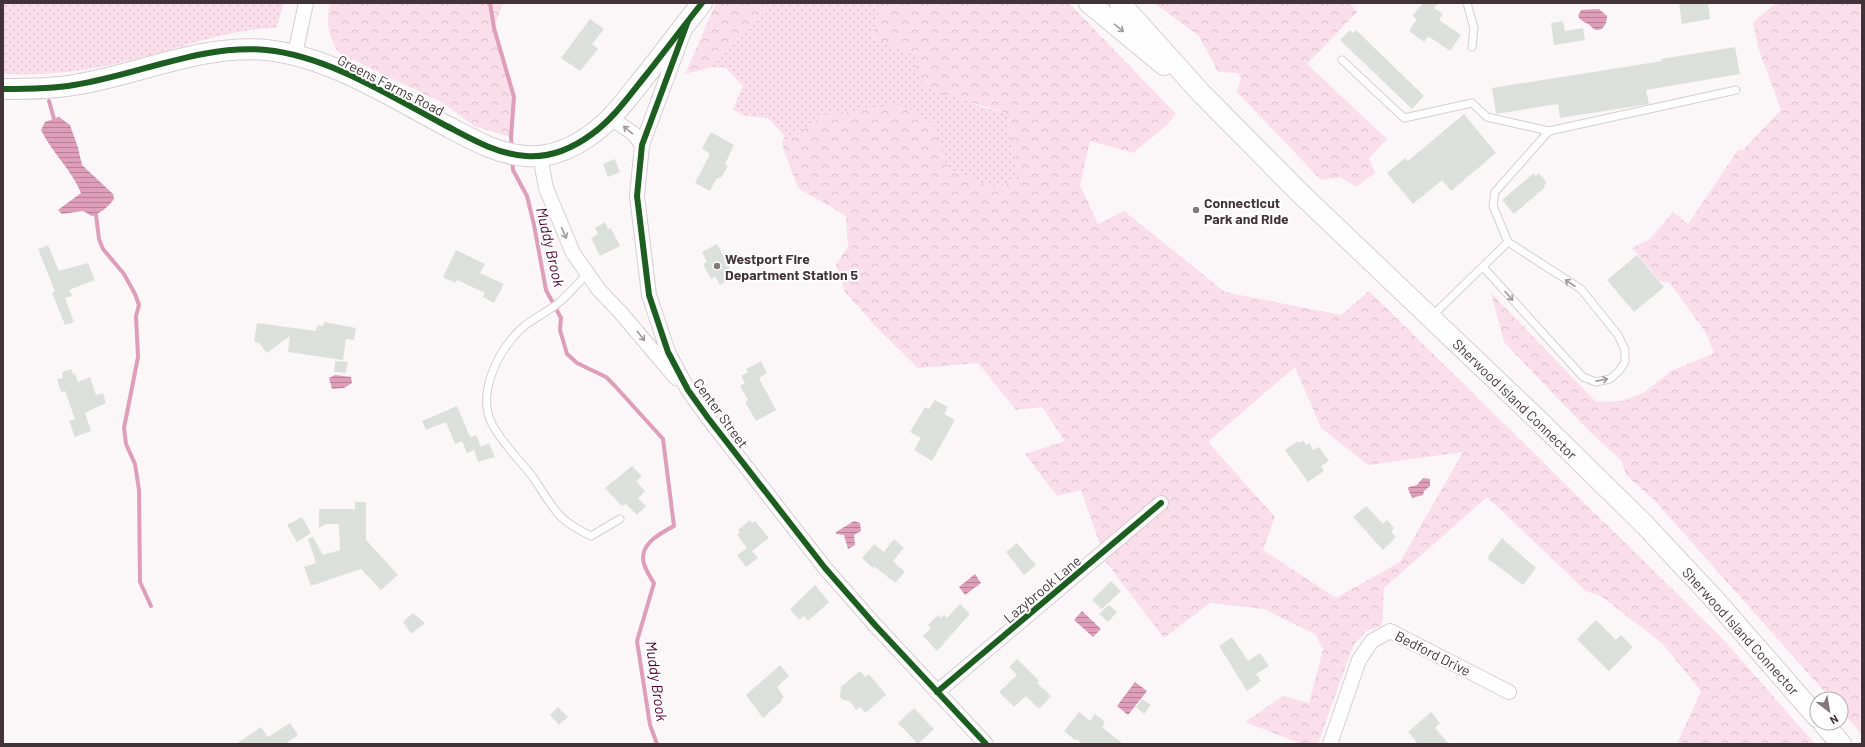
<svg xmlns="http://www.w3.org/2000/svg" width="1865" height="747" viewBox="0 0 1865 747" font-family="Barlow,sans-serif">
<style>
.grass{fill:url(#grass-dots)}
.forest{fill:url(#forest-crowns);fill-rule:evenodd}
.water{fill:url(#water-rules)}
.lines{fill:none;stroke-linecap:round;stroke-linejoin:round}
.stream{stroke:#de9db9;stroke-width:4}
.building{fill:#dce0dc}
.lane-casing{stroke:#d6cdd0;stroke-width:9}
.street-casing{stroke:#d6cdd0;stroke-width:16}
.secondary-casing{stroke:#d6cdd0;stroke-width:22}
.lane{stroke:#fefefe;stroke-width:7}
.street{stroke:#fefefe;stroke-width:14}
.secondary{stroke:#fefefe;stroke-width:20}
.cycleway-casing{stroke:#fff;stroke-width:8}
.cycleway{stroke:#1b5e20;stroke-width:6}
.oneway{stroke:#a0989b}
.poi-dot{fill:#83787b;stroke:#fff;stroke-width:1.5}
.labels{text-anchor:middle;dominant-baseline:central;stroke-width:4;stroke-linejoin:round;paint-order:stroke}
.street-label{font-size:14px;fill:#423338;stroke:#fff}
.poi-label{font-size:14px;font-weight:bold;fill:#423338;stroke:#fff;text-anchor:start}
.water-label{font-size:15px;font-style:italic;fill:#550132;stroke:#fff}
</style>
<defs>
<pattern id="grass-dots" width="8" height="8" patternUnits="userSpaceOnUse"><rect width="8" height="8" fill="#fadee9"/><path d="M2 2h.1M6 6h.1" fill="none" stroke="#d8bfc9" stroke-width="1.8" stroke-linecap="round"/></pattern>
<pattern id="forest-crowns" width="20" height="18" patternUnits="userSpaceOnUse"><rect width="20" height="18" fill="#fadee9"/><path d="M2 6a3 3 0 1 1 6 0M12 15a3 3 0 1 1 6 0" fill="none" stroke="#d8bfc9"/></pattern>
<pattern id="water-rules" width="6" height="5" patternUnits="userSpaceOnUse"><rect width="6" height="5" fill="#de9db9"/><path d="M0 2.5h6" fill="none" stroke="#b68197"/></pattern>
</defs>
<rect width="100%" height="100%" fill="#fbf7f8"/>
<!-- grass -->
<path class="grass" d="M 3,3 L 284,3 L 276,28 C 223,29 179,50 127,61 C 87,71 45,76 3,74 Z
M 769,3 L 880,3 L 872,39 L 922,56 L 978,106 L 1006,113 L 1020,180 L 992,187 L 948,169 L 933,123 L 824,115 L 782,145 L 784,135 L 768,118 L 744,116 L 733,109 L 743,86 L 726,68 L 712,67 Z"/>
<!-- forest -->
<path class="forest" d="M 330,3 L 503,3 L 494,28 L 514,97 L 511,137 L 474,126 L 443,103 L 339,53 C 328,38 326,20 330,3 Z
M 716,3 L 769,3 L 712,67 L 685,74 Z
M 880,3 L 1069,3 L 1176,114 L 1167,125 L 1133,153 L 1090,141 L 1080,185 L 1098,224 L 1124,211 L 1225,292 L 1341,315 L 1369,291 L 1722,638 L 1815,744 L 1677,744 L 1701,691 L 1662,643 L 1602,597 L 1586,591 L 1487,497 L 1384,588 L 1382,626 L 1366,631 L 1353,646 L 1318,744 L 1301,744 L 1245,722 L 1283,696 L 1309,703 L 1323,649 L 1315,634 L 1264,609 L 1210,603 L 1164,638 L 1106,562 L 1081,490 L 1057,496 L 1025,454 L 1065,441 L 1042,407 L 1016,410 L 978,363 L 918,368 L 879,330 L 845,292 L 836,264 L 848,247 L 846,216 L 798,188 L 782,145 L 824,115 L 901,104 L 933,123 L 948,169 L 992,187 L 1020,180 L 1006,113 L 925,88 L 915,68 L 921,56 L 872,39 ZM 1295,367 L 1321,428 L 1368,465 L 1463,452 L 1400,562 L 1336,598 L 1263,550 L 1275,517 L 1208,442 Z
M 1154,3 L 1350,3 L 1357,12 L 1307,64 L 1387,139 L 1369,158 L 1375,173 L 1356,187 L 1340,177 L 1321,180 L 1237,92 L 1241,79 L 1238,73 L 1218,72 L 1199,36 Z
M 1776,3 L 1862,3 L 1862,735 L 1841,710 L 1841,699 L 1831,699 L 1655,501 L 1626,475 L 1621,460 L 1590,432 L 1504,342 L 1491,293 L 1596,402 L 1622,401 L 1645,392 L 1671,371 L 1714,353 L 1706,333 L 1670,283 L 1660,281 L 1632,248 L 1650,239 L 1673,212 L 1688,224 L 1738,150 L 1743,150 L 1781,110 L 1758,47 L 1753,22 Z"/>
<!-- water -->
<path class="water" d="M 1599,9 L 1607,16 C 1607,22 1604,31 1596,30 C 1592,29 1591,25 1588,24 C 1583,21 1581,21 1578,16 L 1581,10 Z
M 59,117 L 70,125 L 78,148 L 82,165 L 113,194 L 114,199 C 109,206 101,213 92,216 L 83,211 L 62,214 L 58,210 L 81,193 C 72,170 52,153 41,130 L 45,122 Z
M 335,375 L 351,377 L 352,383 L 344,388 L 332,389 L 329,378 Z
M 1423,478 L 1430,479 L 1430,486 L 1424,491 L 1423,495 L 1412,498 L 1408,489 L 1409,487 L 1417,485 Z
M 854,521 L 860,523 L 861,531 L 854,535 L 855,545 L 848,549 L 844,535 L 836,534 L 836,532 Z
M 975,574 L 981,583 L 965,595 L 959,587 Z
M 1082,611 L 1101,629 L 1093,637 L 1074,620 Z
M 1135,682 L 1147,691 L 1128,715 L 1117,706 Z"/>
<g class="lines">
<!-- stream -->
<path class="stream" d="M 490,3 L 494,28 L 514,97 L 511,137 L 512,148
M 49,101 L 54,119
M 512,159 L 513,170 L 527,196 L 534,225 L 546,290 L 561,318 L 560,330 L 567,354 L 577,363 L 606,377 L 615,386 L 663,439 L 674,526 C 661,533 638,544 644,564 C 646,570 650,577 654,583 L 637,641 L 650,725 L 657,744
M 96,215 L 99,239 L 103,249 L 124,274 L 135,294 L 139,305 L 136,316 L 138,357 L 124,428 L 126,444 L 135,464 L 139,490 L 140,582 L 151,606"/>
</g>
<!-- building -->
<path class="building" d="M 1423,3 L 1438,3 L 1434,8 L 1443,14 L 1439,20 L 1461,35 L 1450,51 L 1431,38 L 1428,37 L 1424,42 L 1409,31 L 1417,19 L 1412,16 Z
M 1679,3 L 1708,3 L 1710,19 L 1682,24 Z
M 590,19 L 604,29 L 592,44 L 598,49 L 580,71 L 561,58 Z
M 1563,21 L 1565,31 L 1583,28 L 1585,40 L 1554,45 L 1551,23 Z
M 1350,30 L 1353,33 L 1356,30 L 1424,96 L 1412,109 L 1340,40 Z
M 1735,47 L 1740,74 L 1646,90 L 1649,104 L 1560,118 L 1558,104 L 1496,114 L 1492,88 L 1662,61 L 1661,59 Z
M 1464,114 L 1496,153 L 1451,191 L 1442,180 L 1413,204 L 1387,173 L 1405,158 L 1408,161 Z
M 711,132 L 734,145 L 725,164 L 728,166 L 721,178 L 717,178 L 710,191 L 695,183 L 710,154 L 702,148 Z
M 615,159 L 620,172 L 608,177 L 603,164 Z
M 1534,173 L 1535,176 L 1539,173 L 1547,183 L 1544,185 L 1545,187 L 1514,214 L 1502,200 Z
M 605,222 L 608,229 L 611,228 L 620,246 L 600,256 L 591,238 L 598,234 L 595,228 Z
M 717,244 L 734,277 L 720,285 L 715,276 L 711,279 L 703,264 L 707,262 L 702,252 Z
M 48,245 L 59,271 L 88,263 L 95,280 L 69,290 L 72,296 L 65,298 L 74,322 L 65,325 L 52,293 L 55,291 L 38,249 Z
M 456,250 L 485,264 L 480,273 L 504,284 L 494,303 L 483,297 L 485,293 L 457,280 L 455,283 L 443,277 Z
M 1637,255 L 1664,287 L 1634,312 L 1607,280 Z
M 324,322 L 356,328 L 354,340 L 346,339 L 343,360 L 288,352 L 290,336 L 267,353 L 259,343 L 254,342 L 257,323 L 316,331 L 317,325 L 323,326 Z
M 335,361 L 348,362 L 346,373 L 334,372 Z
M 761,361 L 767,373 L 759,378 L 776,410 L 756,421 L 745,402 L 748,400 L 740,386 L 745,383 L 741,376 L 748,372 L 746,369 Z
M 71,369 L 73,374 L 75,373 L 78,382 L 90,377 L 96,395 L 103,393 L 106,403 L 85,413 L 91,431 L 75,437 L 69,421 L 75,419 L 65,391 L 61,392 L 57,379 L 63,378 L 62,372 Z
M 935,400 L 948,407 L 944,414 L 955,420 L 932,461 L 914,450 L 921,438 L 910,432 L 925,407 L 929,409 Z
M 457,406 L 470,437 L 476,435 L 481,447 L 489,443 L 495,457 L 478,462 L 474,450 L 467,453 L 462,441 L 455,444 L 446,422 L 426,430 L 422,421 Z
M 1303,440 L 1306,445 L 1309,443 L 1313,450 L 1319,447 L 1329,461 L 1321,466 L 1324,471 L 1308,482 L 1285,450 L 1298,441 L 1299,443 Z
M 632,466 L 642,476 L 636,481 L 645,491 L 638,498 L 646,506 L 637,515 L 626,504 L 622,506 L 605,488 Z
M 355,502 L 366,502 L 366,540 L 398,575 L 381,590 L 361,569 L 311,586 L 304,567 L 316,563 L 308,539 L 313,537 L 323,555 L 340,550 L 339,524 L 326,524 L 319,528 L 319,509 L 355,509 Z
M 1366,506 L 1383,524 L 1387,520 L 1394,528 L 1391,531 L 1396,537 L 1383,550 L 1353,517 Z
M 302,517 L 311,533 L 297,542 L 287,525 Z
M 750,520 L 752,523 L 755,521 L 769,538 L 752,551 L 758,558 L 746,567 L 737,555 L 747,548 L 737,535 L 740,532 L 738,530 Z
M 1502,538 L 1536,568 L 1523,585 L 1487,558 Z
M 894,539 L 904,548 L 893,561 L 905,572 L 895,583 L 874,566 L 873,568 L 862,558 L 874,544 L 884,552 Z
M 1017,543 L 1036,565 L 1024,575 L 1006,552 Z
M 1111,581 L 1121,591 L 1102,609 L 1092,600 Z
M 815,585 L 829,602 L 808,621 L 804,616 L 799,620 L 790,609 Z
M 960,604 L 970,614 L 937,651 L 923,636 L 931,628 L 928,625 L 938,615 L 941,618 L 944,615 L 947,618 Z
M 1109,605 L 1117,612 L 1108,622 L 1099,614 Z
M 413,613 L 425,623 L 411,634 L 403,622 Z
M 1596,620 L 1616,640 L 1621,635 L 1633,647 L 1609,671 L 1577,639 Z
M 1232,637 L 1248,661 L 1260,653 L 1269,666 L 1256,674 L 1261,681 L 1247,691 L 1219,646 Z
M 1017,659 L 1039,681 L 1037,683 L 1051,696 L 1039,709 L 1026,696 L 1014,707 L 999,692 L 1017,675 L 1009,667 Z
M 780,665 L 789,676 L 777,687 L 784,697 L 781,700 L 782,701 L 763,718 L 746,695 Z
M 860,671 L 865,677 L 869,674 L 886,695 L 865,713 L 860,707 L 856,710 L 850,701 L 843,700 L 840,697 L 841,687 Z
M 1142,699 L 1151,705 L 1144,714 L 1136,707 Z
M 558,707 L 568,717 L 559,725 L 550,715 Z
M 914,708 L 934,729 L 918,744 L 898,723 Z
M 1079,712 L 1090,721 L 1095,714 L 1105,722 L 1102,727 L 1123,744 L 1083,744 L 1076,739 L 1075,740 L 1064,731 Z
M 1431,712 L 1440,723 L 1435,728 L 1449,744 L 1418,744 L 1408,732 Z
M 290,723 L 298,735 L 285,744 L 236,744 L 261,727 L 268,737 Z"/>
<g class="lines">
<defs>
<path id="lane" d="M 1467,3 L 1474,28 L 1472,47
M 1342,60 L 1404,118 L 1472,103 L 1487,117 L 1549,131
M 1483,267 L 1583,377 L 1596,382 L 1610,379 L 1619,371 L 1625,362 L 1625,350 L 1618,335 L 1581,289 L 1508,242 L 1493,206 L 1495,192 L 1549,131 L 1736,90
M 587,274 C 577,284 568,296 557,304 C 546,313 532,319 522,328 C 499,349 476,393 492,424 C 501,441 516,457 529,472 C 538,483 544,496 553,507 C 562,521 577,529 591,536 L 620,519
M 1432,316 L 1508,242"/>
<path id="street" d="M 683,34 L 642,145 L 637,196 L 649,295 L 668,352 L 688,390 L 708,418 L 825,568 L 875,625 L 986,744
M 295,54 L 306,3
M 611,118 L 634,134 L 642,145
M 540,156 L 546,188 L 573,253 L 599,290 L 621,313 L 676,378
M 937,692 L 1161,503
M 1330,744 L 1359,660 L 1372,641 L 1390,631 L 1509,692"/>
<path id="secondary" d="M 1089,3 L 1164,65
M 1120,3 L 1201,93 L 1301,194 L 1536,418 L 1645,525 L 1715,600 L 1817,717
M 3,89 C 27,89 51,89 74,85 C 138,75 201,44 266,50 C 327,56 387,94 441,123 C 468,137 495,154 526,156 C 550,158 573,148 592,134 C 614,118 629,96 646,75 C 665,51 683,27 702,3
M 1823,723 L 1841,744"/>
</defs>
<!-- lane casing -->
<use href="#lane" class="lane-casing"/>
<!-- street casing -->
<use href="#street" class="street-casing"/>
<!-- secondary casing -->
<use href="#secondary" class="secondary-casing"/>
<!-- lane -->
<use href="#lane" class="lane"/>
<!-- street -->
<use href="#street" class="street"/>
<!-- secondary -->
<use href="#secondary" class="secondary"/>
<defs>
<path id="cycleway" d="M 688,21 L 642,145 L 637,196 L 649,295 L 668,352 L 688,390 L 708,418 L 825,568 L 875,625 L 986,744
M 3,89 C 27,89 51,89 74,85 C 138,75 201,44 266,50 C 327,56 387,94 441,123 C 468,137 495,154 526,156 C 550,158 573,148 592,134 C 614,118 629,96 646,75 C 665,51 683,27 702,3
M 937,692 L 1161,503"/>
</defs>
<!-- cycleway casing -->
<use href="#cycleway" class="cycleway-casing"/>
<!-- cycleway -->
<use href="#cycleway" class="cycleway"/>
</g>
<!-- one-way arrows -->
<defs><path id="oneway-shaft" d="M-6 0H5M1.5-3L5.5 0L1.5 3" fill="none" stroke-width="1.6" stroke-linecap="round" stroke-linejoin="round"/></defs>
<g class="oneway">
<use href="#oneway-shaft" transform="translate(1119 28) rotate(39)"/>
<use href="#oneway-shaft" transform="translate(628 130) rotate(-141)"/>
<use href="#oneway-shaft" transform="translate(564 233) rotate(66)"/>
<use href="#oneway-shaft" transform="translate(1570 283) rotate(-147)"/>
<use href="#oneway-shaft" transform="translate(1509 296) rotate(48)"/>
<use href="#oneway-shaft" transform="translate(641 336) rotate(51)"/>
<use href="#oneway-shaft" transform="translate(1602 380) rotate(-11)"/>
</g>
<!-- markers -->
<g class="poi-dot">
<circle cx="1196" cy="210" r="4"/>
<circle cx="717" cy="266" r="4"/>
</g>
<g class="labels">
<!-- street labels -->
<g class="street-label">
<text transform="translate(391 85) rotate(27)">Greens Farms Road</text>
<text transform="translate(1515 399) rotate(44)">Sherwood Island Connector</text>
<text transform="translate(721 413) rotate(54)">Center Street</text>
<text transform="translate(1042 589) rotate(-40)">Lazybrook Lane</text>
<text transform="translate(1741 631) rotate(48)">Sherwood Island Connector</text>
<text transform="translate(1433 653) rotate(27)">Bedford Drive</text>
</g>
<!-- poi labels -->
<g class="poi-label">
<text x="1204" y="202">Connecticut<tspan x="1204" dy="16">Park and Ride</tspan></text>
<text x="725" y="258">Westport Fire<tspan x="725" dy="16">Department Station 5</tspan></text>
</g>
<!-- water labels -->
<g class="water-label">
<text transform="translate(551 247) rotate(77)">Muddy Brook</text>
<text transform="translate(657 681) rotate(82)">Muddy Brook</text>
</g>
</g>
<!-- border -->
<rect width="1865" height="747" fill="none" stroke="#423338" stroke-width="8"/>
<!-- north arrow -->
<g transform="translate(1829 711) rotate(149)"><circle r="19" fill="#ffffff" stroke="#b3adaf"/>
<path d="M0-3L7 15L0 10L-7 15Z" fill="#83787b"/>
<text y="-6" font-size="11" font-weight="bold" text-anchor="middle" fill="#423338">N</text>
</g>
</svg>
